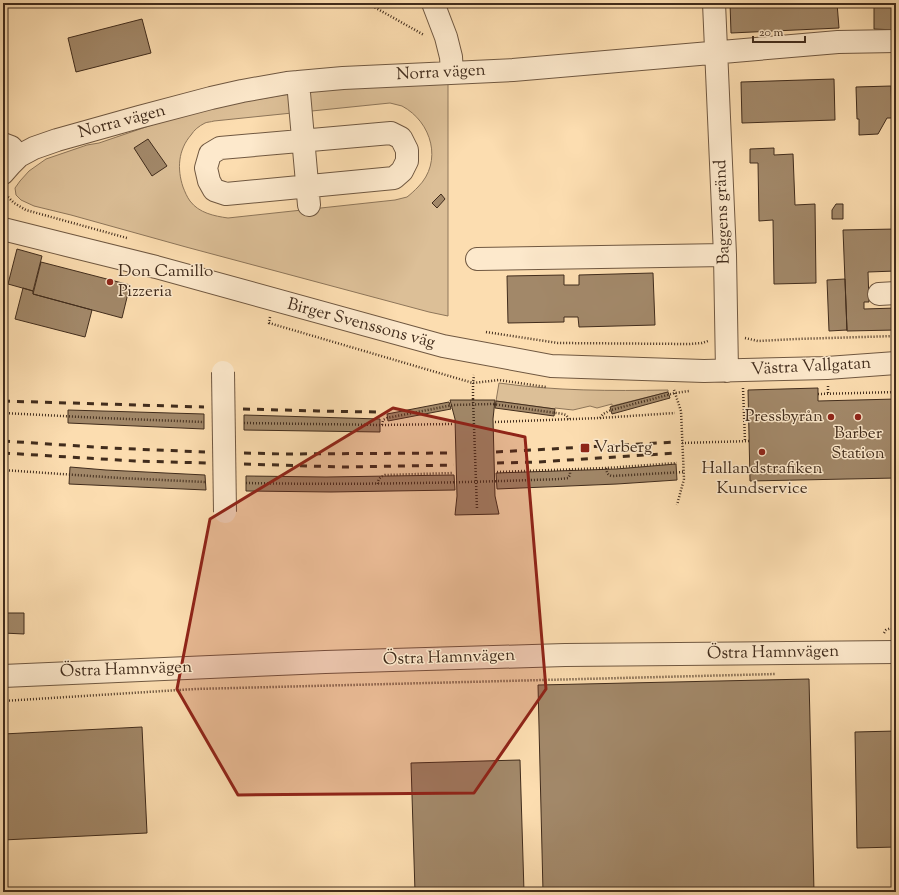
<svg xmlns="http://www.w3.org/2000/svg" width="899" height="895" viewBox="0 0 899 895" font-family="'Sorts Mill Goudy',serif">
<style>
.green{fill:#dcbf97;stroke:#8e765a;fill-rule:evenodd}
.building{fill:#a28869;stroke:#412c1c}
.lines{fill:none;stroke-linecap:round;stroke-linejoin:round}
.minor-casing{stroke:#705841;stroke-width:24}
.path{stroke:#412c1c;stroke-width:2.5;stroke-dasharray:1 2;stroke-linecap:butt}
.minor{stroke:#fde9cc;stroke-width:22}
.rail{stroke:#412c1c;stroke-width:3;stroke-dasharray:7 7;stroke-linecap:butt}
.minor-bridge-casing{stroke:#705841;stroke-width:24;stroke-linecap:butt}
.path-bridge{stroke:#412c1c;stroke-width:2.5;stroke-dasharray:1 2;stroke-linecap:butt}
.minor-bridge{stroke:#fde9cc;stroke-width:22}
.marked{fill:#8f2418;fill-opacity:0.2;stroke:#8f2418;stroke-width:3;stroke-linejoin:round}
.poi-dot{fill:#8f2418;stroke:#fde9cc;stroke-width:1.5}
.labels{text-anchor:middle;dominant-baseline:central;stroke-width:3;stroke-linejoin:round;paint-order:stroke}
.street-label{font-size:17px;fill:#412c1c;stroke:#fde9cc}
.poi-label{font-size:17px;fill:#412c1c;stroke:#fde9cc;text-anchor:start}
</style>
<rect width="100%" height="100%" fill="#fcddb0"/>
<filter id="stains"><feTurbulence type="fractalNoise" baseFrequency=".005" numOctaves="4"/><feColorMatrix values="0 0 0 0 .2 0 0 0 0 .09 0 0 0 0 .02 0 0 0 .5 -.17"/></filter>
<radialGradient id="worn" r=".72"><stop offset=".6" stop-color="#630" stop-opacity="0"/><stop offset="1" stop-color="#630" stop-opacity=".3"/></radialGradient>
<!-- green -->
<path class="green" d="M 448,84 L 448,316 L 429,312 L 186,247 L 71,215 L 34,206 L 21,200 L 16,195 L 15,188 L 20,181 L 29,171 L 46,159 L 87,145 L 99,143 L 187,113 L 237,103 L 283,95 L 335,89 ZM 390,103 C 394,104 398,105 402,106 C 432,122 443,162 418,187 C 415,190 411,194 407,197 C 403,198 399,199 395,200 L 228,218 C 214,216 199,213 190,201 C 187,197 185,192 183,187 C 177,169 178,150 191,135 C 194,130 199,126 205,123 C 207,122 211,122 214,121 Z
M 499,383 C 555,391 611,391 668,390 L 668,392 L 612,406 L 612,404 L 597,408 L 590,406 L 573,410 L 555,408 L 555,409 L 496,401 Z"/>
<!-- building -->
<path class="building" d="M 730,3 L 837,3 L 839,28 L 731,33 Z
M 874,3 L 896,3 L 896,30 L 874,29 Z
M 142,19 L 151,53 L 76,72 L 68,38 Z
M 834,79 L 835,120 L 742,123 L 741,82 Z
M 891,86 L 892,118 L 887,118 L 878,134 L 859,135 L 859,119 L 857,119 L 856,87 Z
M 148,139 L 167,166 L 152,176 L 134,148 Z
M 774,148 L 774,155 L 793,154 L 795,205 L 815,204 L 816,283 L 774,284 L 773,220 L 759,221 L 758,163 L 750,163 L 750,149 Z
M 441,194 L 445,199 L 437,208 L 432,203 Z
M 836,204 L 843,204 L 843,219 L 832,219 L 832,210 Z
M 896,229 L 896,271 L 868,272 L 869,302 L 864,302 L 864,309 L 896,308 L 896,330 L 847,331 L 843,230 Z
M 17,249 L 42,256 L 33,291 L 8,284 Z
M 41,262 L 130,285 L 122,318 L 33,294 Z
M 653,273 L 655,325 L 579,327 L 578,317 L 564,317 L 564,322 L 508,323 L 507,276 L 564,275 L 564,285 L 579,285 L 579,275 Z
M 845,279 L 847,330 L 829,331 L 827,280 Z
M 23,288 L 33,291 L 33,294 L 92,310 L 85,337 L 15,319 Z
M 818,388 L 818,401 L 896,399 L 896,478 L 750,481 L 748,390 Z
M 668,392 L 670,398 L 612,414 L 610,407 Z
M 450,400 L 495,400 L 493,419 L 495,496 L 499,514 L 455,515 L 457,496 L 455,419 Z
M 496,401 L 555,409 L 554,416 L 495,408 Z
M 449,402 L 451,409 L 388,421 L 387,414 Z
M 68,410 L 204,414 L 204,429 L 68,423 Z
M 244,415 L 380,419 L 380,432 L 244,430 Z
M 676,464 L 677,480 L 617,484 L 497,489 L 496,473 L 616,469 Z
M 70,467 L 106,470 L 205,475 L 206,490 L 69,484 Z
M 454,475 L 455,490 L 331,492 L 246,491 L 246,476 L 326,477 Z
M 3,613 L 24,613 L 24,634 L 3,633 Z
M 809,679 L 814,892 L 543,892 L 538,685 Z
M 142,727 L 147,833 L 3,840 L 3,734 Z
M 896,731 L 896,847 L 857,848 L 855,732 Z
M 520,760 L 524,892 L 415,892 L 411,763 Z"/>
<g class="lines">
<defs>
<path id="minor" d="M 433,3 L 446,37 L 451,57 L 452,73
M 714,3 L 725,255 L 727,371
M 298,82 L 309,205
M 391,133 L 401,138 L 407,150 L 407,161 L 402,171 L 394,178 L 226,194 L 214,190 L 209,181 L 206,168 L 210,154 L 220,148 Z
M 3,144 L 11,147 L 19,156
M 3,173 L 10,165 L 19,156 L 34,148 L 57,140 L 139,117 L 211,98 L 242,91 L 287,83 L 343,78 L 513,70 L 838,42 L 896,41
M 3,229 L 67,245 L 156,267 L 443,346 L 551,366 L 704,371 L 827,368 L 896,363
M 477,259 L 725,255
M 879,294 L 896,293
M 3,676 L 325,662 L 565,655 L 896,652"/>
</defs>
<!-- minor casing -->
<use href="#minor" class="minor-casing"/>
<!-- path -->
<path class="path" d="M 367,3 L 424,35
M 3,194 L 6,195 L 14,203 L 26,210 L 127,238
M 270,317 L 269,323 L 473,383 L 499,380 L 546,387
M 486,332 L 558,343 L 689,344 L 702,343 L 708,341
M 745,338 L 758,341 L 796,339 L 896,336
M 828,386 L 828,394
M 743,388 L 745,441
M 674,390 L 681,411 L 684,479 L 677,505
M 818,394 L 896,392
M 473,399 L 473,383 L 474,375
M 3,413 L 102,418 L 204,422
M 600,418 L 603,414 L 611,410 L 675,393 L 689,391
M 495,422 L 600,418 L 675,413
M 244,423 L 382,425 L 453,424
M 382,425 L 383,420 L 387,418 L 453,405 L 493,404 L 563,414 L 566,415 L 569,419
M 682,443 L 750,441
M 606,468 C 607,472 607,475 612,476 L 684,472
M 3,470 L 120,478 L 205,482
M 497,472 L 606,468 L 677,463
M 246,483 C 351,485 455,483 560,479 L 568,478 L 570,475 L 570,469
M 378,484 C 378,479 380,477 385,475 L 453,473
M 884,633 L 886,630 L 891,628 L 896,629
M 3,701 L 195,689 L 776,674"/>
<!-- minor -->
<use href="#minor" class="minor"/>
<!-- rail -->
<path class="rail" d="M 3,401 L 204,407
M 243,409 L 318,411 L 377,412
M 3,441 L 110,448 L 205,452
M 496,452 L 676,442
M 3,453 L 135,461 L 206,463
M 244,453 L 284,454 L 453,453
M 497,463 L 538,462 L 676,453
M 244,464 L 342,467 L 454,465"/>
<defs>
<path id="minor-bridge" d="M 223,372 L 225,512"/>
</defs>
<!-- minor-bridge casing -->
<use href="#minor-bridge" class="minor-bridge-casing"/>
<!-- path-bridge -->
<path class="path-bridge" d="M 473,399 L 477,509"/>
<!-- minor-bridge -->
<use href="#minor-bridge" class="minor-bridge"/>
</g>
<!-- marked area -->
<path class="marked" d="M 393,408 L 525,437 L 546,689 L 474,793 L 238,795 L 177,689 L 210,519 Z"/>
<!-- markers -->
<g class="poi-dot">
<circle cx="110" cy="282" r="4"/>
<circle cx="831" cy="417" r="4"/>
<circle cx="858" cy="417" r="4"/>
<rect x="580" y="443" width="10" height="10" rx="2"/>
<circle cx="762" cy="452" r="4"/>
</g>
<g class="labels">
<!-- street labels -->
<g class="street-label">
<text transform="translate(441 73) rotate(-3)">Norra vägen</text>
<text transform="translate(122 122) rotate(-15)">Norra vägen</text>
<text transform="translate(723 212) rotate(-92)">Baggens gränd</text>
<text transform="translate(361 324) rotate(15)">Birger Svenssons väg</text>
<text transform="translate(811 367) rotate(-3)">Västra Vallgatan</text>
<text transform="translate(773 653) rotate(-1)">Östra Hamnvägen</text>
<text transform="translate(449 658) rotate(-2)">Östra Hamnvägen</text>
<text transform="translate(126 670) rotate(-2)">Östra Hamnvägen</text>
</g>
<!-- poi labels -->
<g class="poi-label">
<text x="118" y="272">Don Camillo<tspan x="118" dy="20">Pizzeria</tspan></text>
<text x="823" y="417" text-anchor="end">Pressbyrån</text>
<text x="858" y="434" text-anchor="middle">Barber<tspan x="858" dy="20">Station</tspan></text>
<text x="594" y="448">Varberg</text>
<text x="762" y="469" text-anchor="middle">Hallandstrafiken<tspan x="762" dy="20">Kundservice</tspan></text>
</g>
</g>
<!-- margin -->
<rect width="899" height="895" fill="none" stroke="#fcddb0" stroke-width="16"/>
<rect x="4" y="4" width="891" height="887" fill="none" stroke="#412c1c" stroke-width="2"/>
<rect x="8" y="8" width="883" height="879" fill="none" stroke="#412c1c"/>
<!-- scale -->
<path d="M753 36v6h52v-6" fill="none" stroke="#412c1c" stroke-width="2"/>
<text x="759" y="36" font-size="12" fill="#412c1c" stroke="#fde9cc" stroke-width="3" paint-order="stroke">20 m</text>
<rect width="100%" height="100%" filter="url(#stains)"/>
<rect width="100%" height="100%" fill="url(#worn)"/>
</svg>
